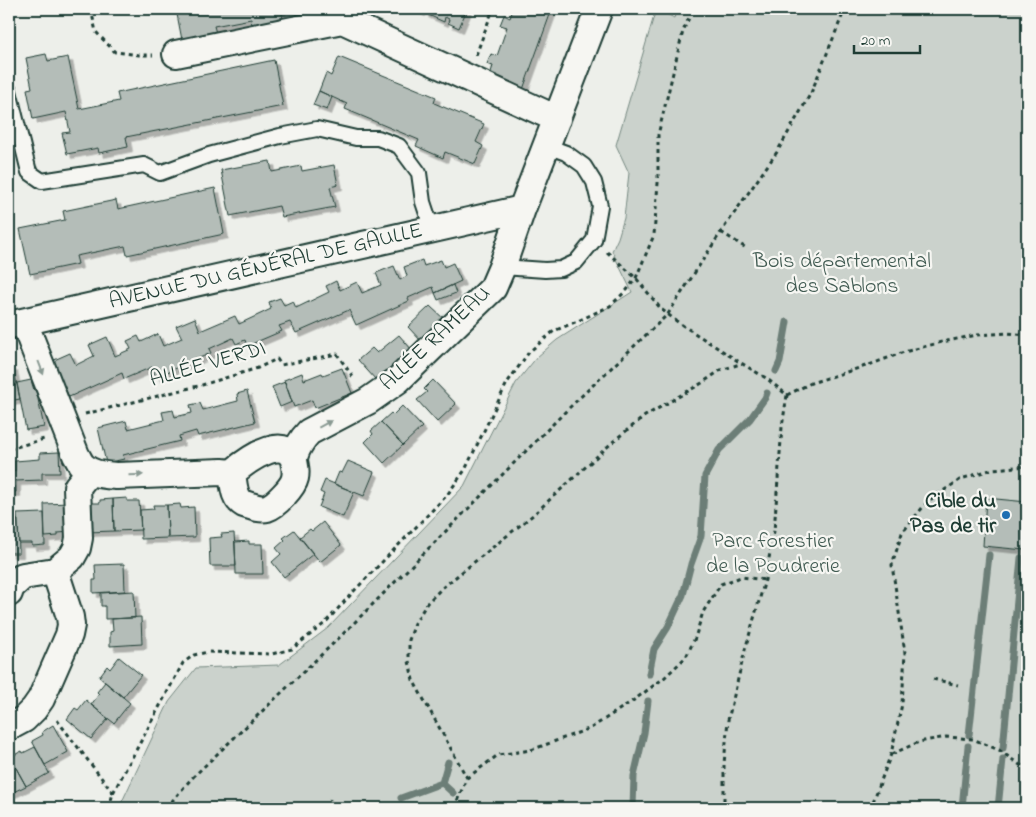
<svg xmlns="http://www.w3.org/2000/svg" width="1036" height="817" viewBox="0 0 1036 817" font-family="'Indie Flower',sans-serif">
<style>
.green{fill:#cbd2cc;stroke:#758880}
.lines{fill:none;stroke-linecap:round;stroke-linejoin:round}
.stream{stroke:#6c7e77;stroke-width:7}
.building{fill:#b4bdb8;stroke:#1f3d34;filter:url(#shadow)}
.service-casing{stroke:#1f3d34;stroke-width:18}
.minor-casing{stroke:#1f3d34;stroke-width:30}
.path{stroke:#1f3d34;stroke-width:3;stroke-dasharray:4 4;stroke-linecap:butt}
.service{stroke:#f6f6f2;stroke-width:14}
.minor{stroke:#f6f6f2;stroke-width:26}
.oneway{fill:#8a9a93}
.poi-dot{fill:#1f6fb2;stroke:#f6f6f2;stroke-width:2}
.labels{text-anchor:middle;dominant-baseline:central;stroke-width:4.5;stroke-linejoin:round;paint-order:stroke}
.park-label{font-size:22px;fill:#415b52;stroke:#f6f6f2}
.street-label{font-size:22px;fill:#1f3d34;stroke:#f6f6f2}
.poi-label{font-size:22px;font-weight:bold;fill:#1f3d34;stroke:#f6f6f2;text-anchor:end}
</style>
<defs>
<filter id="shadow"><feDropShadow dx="4.5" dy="4.5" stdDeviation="0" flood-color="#0004"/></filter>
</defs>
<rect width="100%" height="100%" fill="#edefea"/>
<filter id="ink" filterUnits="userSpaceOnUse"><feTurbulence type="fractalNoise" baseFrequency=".02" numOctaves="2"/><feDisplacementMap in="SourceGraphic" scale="10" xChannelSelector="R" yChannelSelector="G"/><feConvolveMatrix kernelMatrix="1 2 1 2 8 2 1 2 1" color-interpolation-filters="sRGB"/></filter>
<g filter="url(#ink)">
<!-- green -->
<path class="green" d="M 656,9 L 658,9 L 674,18 L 677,9 L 1027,9 L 1027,808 L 119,808 L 169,702 L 196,668 L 279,665 L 328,628 L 464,486 L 516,383 L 537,357 L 557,340 L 632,292 L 612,251 L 618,238 L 624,218 L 629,173 L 616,145 Z"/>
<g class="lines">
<!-- stream -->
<path class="stream" d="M 776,371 L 780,362 L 787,322
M 649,674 L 654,649 L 668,627 L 683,595 L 691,564 L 701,536 L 705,476 L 719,450 L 750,419 L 765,398 L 767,393
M 969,735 L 989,555
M 1003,748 L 1021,558
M 442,783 L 448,762
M 401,798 L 442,783 L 453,793
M 633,808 L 634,776 L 644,733 L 648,701
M 962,808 L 968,746
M 998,808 L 1003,759"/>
</g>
<!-- building -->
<path class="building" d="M 176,9 L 281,9 L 283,19 L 252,25 L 251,19 L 214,26 L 216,33 L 182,40 Z
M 414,9 L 467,9 L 459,28 L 448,23 L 449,19 L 445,17 L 444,22 L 424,13 L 425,10 L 422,9 L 421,12 Z
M 513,9 L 552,9 L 521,95 L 488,81 L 493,66 L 487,64 L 491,54 L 497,56 L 507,27 L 500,25 L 504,15 L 510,18 Z
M 46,54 L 48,61 L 68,57 L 79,109 L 119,101 L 117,93 L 274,60 L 283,106 L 126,137 L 128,147 L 99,153 L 98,148 L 67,154 L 62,133 L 70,132 L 66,112 L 33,119 L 27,89 L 32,88 L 26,58 Z
M 339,57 L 436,97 L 434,103 L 484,124 L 476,142 L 483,146 L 475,164 L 445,152 L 443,158 L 416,146 L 419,140 L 345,109 L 347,104 L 319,91 L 326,73 L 331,76 Z
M 319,91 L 332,97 L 327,110 L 313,105 Z
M 270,161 L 272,172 L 301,166 L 302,171 L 334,165 L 338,185 L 330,187 L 335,207 L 282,217 L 279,206 L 230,216 L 221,170 Z
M 215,188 L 224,234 L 127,255 L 125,246 L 76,256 L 78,264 L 30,274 L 20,229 L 65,220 L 63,211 L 116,200 L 118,209 Z
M 422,260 L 424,266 L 441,260 L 444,267 L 453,263 L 461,281 L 435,293 L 433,287 L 408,298 L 409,301 L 356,325 L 349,310 L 296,333 L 290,322 L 279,326 L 282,331 L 247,346 L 245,340 L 236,344 L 233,338 L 209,349 L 211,353 L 156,377 L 152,367 L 124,379 L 122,373 L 69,397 L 52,361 L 70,353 L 76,365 L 94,356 L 89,345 L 107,337 L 115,356 L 131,349 L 127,341 L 138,336 L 141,342 L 158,334 L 163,346 L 182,338 L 176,326 L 195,318 L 200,331 L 235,316 L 239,324 L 271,309 L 269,302 L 280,298 L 284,305 L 293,301 L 296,308 L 329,292 L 326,286 L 336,281 L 340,290 L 357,282 L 362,293 L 381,285 L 376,273 L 394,266 L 400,280 L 407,276 L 404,267 Z
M 453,285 L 456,293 L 438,300 L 435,293 Z
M 430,306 L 445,320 L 422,342 L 408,327 Z
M 399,335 L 412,350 L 376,380 L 358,360 L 372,348 L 377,353 Z
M 13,367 L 20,399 L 9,401 L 9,368 Z
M 342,368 L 352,393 L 315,408 L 312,400 L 294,407 L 284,380 L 302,373 L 304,380 L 322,373 L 323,375 Z
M 31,380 L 34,390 L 36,390 L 44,427 L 26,430 L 17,383 Z
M 433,380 L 456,404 L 437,422 L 417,400 L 427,392 L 424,389 Z
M 285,382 L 292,402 L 280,407 L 272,387 Z
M 247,391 L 255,422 L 198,436 L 196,431 L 179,436 L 180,441 L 123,455 L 124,459 L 106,463 L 98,428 L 126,421 L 128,429 L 164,420 L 162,412 L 173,410 L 175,417 L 192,413 L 190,405 L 200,403 L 203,410 L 238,401 L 237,394 Z
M 402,406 L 422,427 L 403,445 L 381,422 L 391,413 L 393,415 Z
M 381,422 L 403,445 L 384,463 L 365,442 L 373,434 L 371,431 Z
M 59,452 L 60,473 L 42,473 L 42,480 L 16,481 L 16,492 L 9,492 L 9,471 L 15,471 L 15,461 L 40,459 L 40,453 Z
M 348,461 L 374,472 L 364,496 L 334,484 L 339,472 L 342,473 Z
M 325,480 L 354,492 L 343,517 L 319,507 L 324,494 L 320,492 Z
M 127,498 L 127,501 L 139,501 L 141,530 L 114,531 L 113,499 Z
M 986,498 L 1027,502 L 1027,528 L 1025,550 L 983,546 Z
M 113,499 L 114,531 L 88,532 L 87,503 L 100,503 L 100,500 Z
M 70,503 L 70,532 L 58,533 L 58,536 L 45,537 L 44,504 Z
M 180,504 L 181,508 L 194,507 L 195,537 L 168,538 L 167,505 Z
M 153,505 L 167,505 L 168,538 L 141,539 L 140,510 L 154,509 Z
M 44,513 L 45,545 L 32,546 L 32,543 L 19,543 L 17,514 Z
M 9,520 L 18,520 L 19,553 L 9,553 Z
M 323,522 L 341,545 L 320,562 L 300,537 L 310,529 L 312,531 Z
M 294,530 L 313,554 L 284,577 L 272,562 L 281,554 L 276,548 L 285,540 L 283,538 Z
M 234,533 L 236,566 L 210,566 L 209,538 L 222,537 L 221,534 Z
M 249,541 L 249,544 L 262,544 L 263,574 L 236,574 L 235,542 Z
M 124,564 L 125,591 L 93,593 L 93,580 L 96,580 L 95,565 Z
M 134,591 L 135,618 L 105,619 L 105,606 L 101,606 L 101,593 Z
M 141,617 L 142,644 L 110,646 L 110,632 L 113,631 L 112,619 Z
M 119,657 L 141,675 L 123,697 L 99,677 L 107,666 L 110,669 Z
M 105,682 L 130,703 L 114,723 L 91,705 L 99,694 L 97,692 Z
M 86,700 L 108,719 L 91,739 L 67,719 L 75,708 L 78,710 Z
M 53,725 L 68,752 L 45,765 L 32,741 L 43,735 L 42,732 Z
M 35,747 L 49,773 L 26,786 L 10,757 L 22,751 L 23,753 Z
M 10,757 L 26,786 L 9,794 L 9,758 Z"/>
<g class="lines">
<defs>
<path id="service" d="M 9,91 L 29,172 L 42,181 L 144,165 L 160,173 L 209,155 L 280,136 L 317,129 L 356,138 L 378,138 L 399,146 L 419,173 L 423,202 L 432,229
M 502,267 L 545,270 L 561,269 L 576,262 L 594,240 L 600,206 L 594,182 L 584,166 L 566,153 L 547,146"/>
<path id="minor" d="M 176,54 L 342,20 L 557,119
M 24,322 L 76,455 C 78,458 80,463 82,465 C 91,475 105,475 117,476 L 222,472 L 232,473
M 9,325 L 522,209
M 294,459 C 292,456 289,452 286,450 C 270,443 244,463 232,473 C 234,484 233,498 244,504 C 251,506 260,510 267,508 C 276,505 293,487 295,478 C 297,469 294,465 294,459 C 295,450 303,438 309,432 L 368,401 L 398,380 L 493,288 L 502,267 L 522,209 L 599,9
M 9,593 L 11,587 L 23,576 L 55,571 L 72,557 L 77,548 L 79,538 L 77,487 L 90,471
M 9,727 L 24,719 L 34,709 L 41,699 L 69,635 L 71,625 L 70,617 L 55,571"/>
</defs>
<!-- service casing -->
<use href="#service" class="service-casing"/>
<!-- minor casing -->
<use href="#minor" class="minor-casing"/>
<!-- path -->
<path class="path" d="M 91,9 L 96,32 L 115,52 L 139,55 L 153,55
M 476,55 L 493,9
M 721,232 L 746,248
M 607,252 L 636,278 L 661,309 L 679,323 L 741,363 L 766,378 L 787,395 L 782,427 L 774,531 L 765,580 L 745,650 L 728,720 L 724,764 L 724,800 L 726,808
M 787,395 L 811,383 L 869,365 L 904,352 L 942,342 L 977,335 L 1007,333 L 1027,335
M 85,414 L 202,385 L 258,368 L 277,359 L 281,365 L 337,354 L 355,380
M 9,449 L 44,439
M 933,679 L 958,685
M 57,720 L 113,793
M 892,754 L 919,742 L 946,737 L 973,739 L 999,750 L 1027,770
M 467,778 L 498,755 L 531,750 L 591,728 L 634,700 L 664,678 L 686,657 L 695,638 L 703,612 L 721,584 L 741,577 L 765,580
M 109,808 L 113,793 L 183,663 L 194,655 L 208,652 L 272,654 L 292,649 L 325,623 L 354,591 L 447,495 L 465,470 L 507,383 L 529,352 L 554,331 L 580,320 L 610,306 L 627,290 L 636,278 L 654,235 L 658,183 L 658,135 L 683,31 L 693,9
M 166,808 L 192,778 L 341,636 L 569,408 L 668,314 L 721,232 L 777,152 L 811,93 L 845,9
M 329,808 L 330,799
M 454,808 L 467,778 L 413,680 L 409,661 L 409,640 L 415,623 L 427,603 L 442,588 L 533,515 L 616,439 L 645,416 L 702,383 L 721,370 L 740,364
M 868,808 L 873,802 L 891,754 L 902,704 L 905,653 L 892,565 L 902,533 L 927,502 L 961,479 L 993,469 L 1027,466"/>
<!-- service -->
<use href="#service" class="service"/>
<!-- minor -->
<use href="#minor" class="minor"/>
</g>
<!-- one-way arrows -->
<defs><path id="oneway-solid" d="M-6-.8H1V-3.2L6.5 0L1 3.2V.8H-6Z" transform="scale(1.25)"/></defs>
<g class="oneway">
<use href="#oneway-solid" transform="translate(41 368) rotate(69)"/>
<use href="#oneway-solid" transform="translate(325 424) rotate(-28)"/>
<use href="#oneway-solid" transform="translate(136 475) rotate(-2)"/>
</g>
</g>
<!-- markers -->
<circle class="poi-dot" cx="1006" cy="515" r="5"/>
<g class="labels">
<!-- park labels -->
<g class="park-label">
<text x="842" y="262">Bois départemental<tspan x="842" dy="25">des Sablons</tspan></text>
<text x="773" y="542">Parc forestier<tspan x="773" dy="25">de la Poudrerie</tspan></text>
</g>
<!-- street labels -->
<g class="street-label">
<text transform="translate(266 267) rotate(-13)">AVENUE DU GÉNÉRAL DE GAULLE</text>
<text transform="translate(436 339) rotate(-43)">ALLÉE RAMEAU</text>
<text transform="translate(208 365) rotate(-16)">ALLÉE VERDI</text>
</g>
<!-- poi labels -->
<g class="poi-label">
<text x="996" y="502">Cible du<tspan x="996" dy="25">Pas de tir</tspan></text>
</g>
</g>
<!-- margin -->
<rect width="1036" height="817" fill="none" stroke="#f6f6f2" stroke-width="30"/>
<rect x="15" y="15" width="1006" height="787" fill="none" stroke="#1f3d34" stroke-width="2" filter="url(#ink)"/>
<!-- scale -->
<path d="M854 45v8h66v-8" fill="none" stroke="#1f3d34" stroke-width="2.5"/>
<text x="861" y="45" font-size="15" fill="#1f3d34" stroke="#f6f6f2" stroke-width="4" paint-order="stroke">20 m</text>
</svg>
